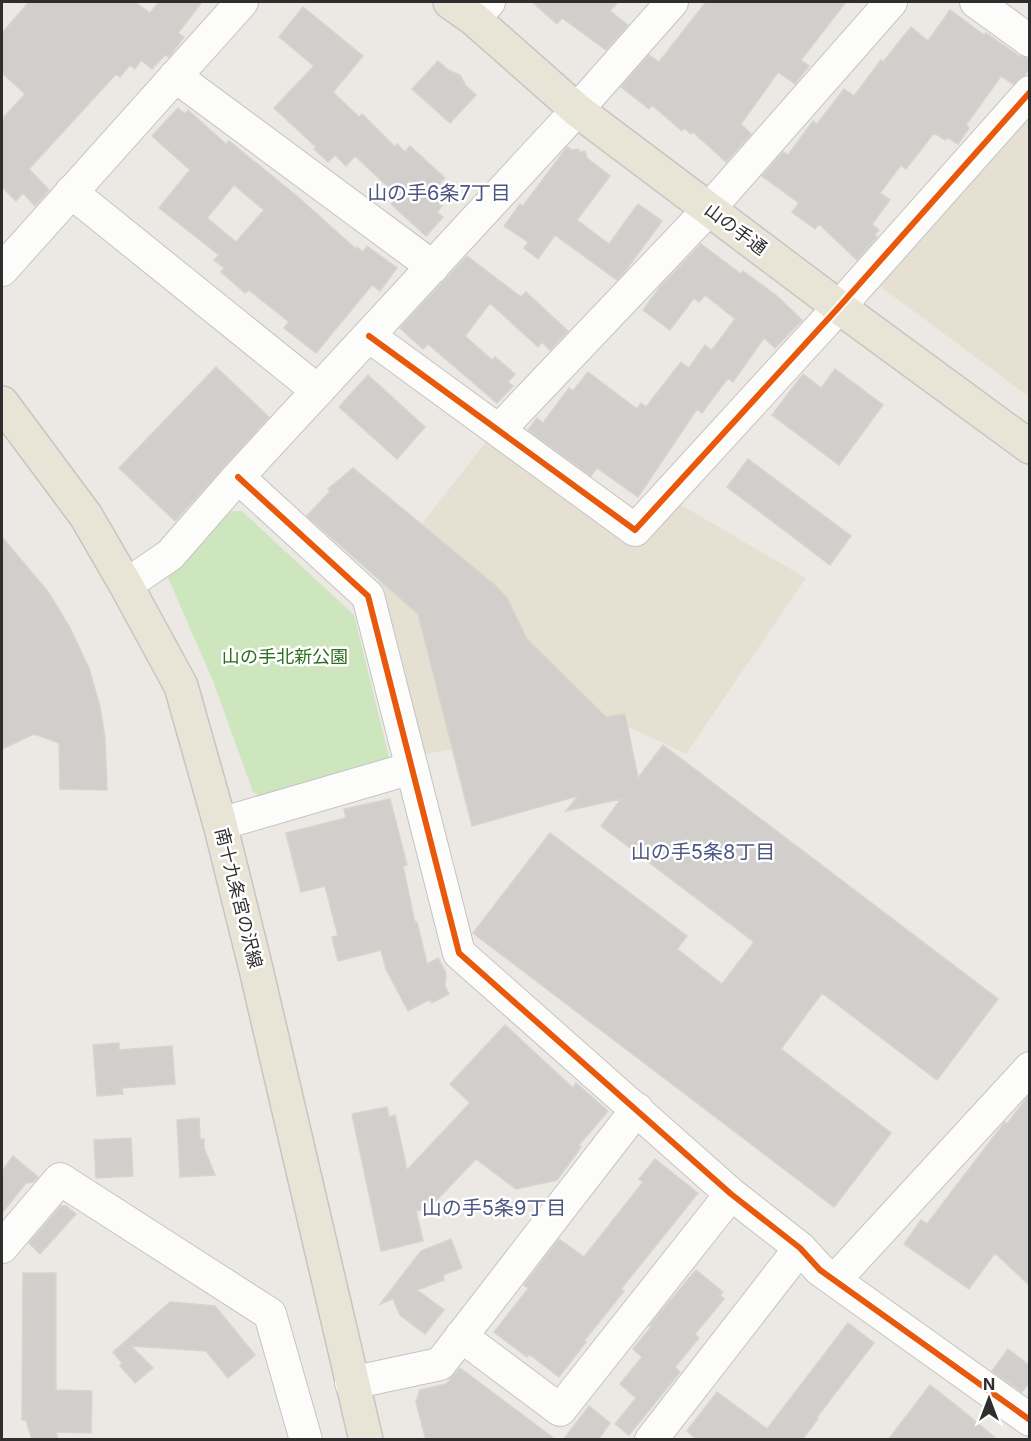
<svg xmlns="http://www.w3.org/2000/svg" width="1031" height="1441" viewBox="0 0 1031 1441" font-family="Inter,'Noto Sans JP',sans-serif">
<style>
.education{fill:#e6e0d3}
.green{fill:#cee6be}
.building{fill:#d1cecb;stroke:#d7d4d0;stroke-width:1.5;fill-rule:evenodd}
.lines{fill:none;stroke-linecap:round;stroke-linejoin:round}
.minor-casing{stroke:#c5c4c5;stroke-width:34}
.major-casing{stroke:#c6c5c4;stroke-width:36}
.minor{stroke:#fcfcfb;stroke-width:32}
.major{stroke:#e8e4d6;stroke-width:33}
.cycleway-casing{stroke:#fff;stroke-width:10}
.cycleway{stroke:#e8590c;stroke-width:6}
.labels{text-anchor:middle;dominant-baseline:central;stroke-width:5;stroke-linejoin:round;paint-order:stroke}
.street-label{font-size:18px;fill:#2e2e2e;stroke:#fff}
.park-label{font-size:18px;fill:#2c6e1b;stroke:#fff}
.neighbourhood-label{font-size:20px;fill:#4d5680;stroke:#fff}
</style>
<rect width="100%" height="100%" fill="#ece8e4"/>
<!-- education -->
<path class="education" d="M 1029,116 L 1029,397 L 877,284 Z
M 486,442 L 639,544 L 676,502 L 806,578 L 686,754 L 616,721 L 420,755 L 377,581 Z"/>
<!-- green -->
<path class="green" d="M 223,511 L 242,511 L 354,615 L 389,757 L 384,764 L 264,798 L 253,792 L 213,681 L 166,573 Z"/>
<!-- building -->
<path class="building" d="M 29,2 L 135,2 L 150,13 L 159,2 L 202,2 L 178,33 L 184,37 L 169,57 L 165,55 L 152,69 L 141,60 L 135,69 L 130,65 L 120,77 L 116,74 L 29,169 L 49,190 L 35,206 L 23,193 L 16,201 L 2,187 L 2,119 L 25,94 L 2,73 L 2,33 Z
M 532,2 L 618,2 L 610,11 L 628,25 L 606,50 L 562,18 L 557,24 Z
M 706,2 L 846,2 L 801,60 L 809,66 L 795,84 L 778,72 L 741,124 L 751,134 L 726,162 L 693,132 L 691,134 L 684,128 L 682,131 L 652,105 L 649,109 L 621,87 L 649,55 L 659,62 Z
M 303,7 L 363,56 L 333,92 L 359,117 L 362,114 L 395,147 L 397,144 L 405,152 L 410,146 L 445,178 L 430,194 L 442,206 L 437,212 L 443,217 L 426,236 L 391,204 L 398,196 L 355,156 L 346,166 L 335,155 L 328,162 L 314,149 L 316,147 L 274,108 L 314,66 L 279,37 Z
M 950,10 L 984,35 L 986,33 L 1019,56 L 1029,59 L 1029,68 L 1025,75 L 1013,84 L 1001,76 L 966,125 L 969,128 L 958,144 L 947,137 L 945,140 L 934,133 L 906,169 L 901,165 L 880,193 L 890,200 L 872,224 L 879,230 L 875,234 L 877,237 L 857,260 L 819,224 L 815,229 L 792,212 L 799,203 L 762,176 L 783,152 L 788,155 L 813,121 L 817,124 L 844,89 L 854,96 L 881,60 L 883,62 L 911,27 L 928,41 Z
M 438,61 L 448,70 L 460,75 L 466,86 L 476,95 L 450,123 L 412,89 Z
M 178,108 L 185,114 L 188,110 L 226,144 L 229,141 L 298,197 L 356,249 L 357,247 L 363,252 L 367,246 L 397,268 L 380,291 L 372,285 L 316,353 L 284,328 L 289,322 L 249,290 L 245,293 L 221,272 L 224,268 L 214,260 L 219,255 L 159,208 L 190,170 L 152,136 ZM 234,185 L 264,210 L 236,242 L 207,218 Z
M 567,147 L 572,150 L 579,149 L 579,152 L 585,151 L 587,158 L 610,176 L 577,220 L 609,244 L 638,204 L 662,221 L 626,270 L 617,280 L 555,235 L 538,259 L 524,248 L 528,242 L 504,226 L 520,204 L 523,206 Z
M 701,244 L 741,274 L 743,271 L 777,296 L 802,320 L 775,348 L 764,338 L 733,382 L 728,378 L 702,413 L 697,409 L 638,497 L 597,468 L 591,476 L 528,430 L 537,418 L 543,423 L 569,388 L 573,391 L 588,372 L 637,409 L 641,403 L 646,407 L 681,362 L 689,368 L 705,345 L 712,350 L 735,319 L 705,295 L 699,302 L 694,298 L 670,330 L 643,310 L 660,287 Z
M 467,256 L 521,297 L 526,292 L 568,331 L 550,350 L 542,342 L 538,347 L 490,303 L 465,336 L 492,360 L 495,357 L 515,374 L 508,382 L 513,386 L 497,403 L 428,344 L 423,349 L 400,328 Z
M 216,367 L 269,417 L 175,521 L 119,468 Z
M 835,369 L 883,405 L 839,465 L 772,415 L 803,374 L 821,388 Z
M 368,375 L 425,427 L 397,459 L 339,407 Z
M 748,459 L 851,536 L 830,565 L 727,487 Z
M 353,468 L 495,585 L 507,598 L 527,639 L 606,717 L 625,714 L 638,778 L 663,745 L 998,999 L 937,1080 L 822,993 L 781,1049 L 891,1133 L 834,1207 L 473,933 L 550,833 L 687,936 L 677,949 L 722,984 L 754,942 L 601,826 L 621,799 L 566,811 L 578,796 L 472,826 L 418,614 L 307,516 L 330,491 L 328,489 Z
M 2,537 L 49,593 L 70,628 L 89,668 L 100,707 L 105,738 L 107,790 L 60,789 L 59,743 L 34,734 L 2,749 Z
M 390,799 L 407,865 L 403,866 L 415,923 L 417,922 L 427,964 L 438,958 L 446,973 L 445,986 L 449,994 L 432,1003 L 430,999 L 408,1011 L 386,969 L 381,950 L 338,961 L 332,937 L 338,936 L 325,886 L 301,892 L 286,833 L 346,818 L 344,809 Z
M 505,1025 L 573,1088 L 576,1083 L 608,1111 L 579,1145 L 581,1147 L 557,1180 L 516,1189 L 476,1159 L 429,1208 L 416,1211 L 423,1241 L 381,1251 L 352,1114 L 387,1107 L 389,1117 L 395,1115 L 407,1170 L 470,1103 L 450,1084 Z
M 119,1043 L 119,1050 L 172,1046 L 175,1084 L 122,1088 L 123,1094 L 97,1096 L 93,1045 Z
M 1029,1095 L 1029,1285 L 995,1253 L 969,1289 L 904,1244 L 921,1220 L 927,1224 L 1005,1122 L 1007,1124 Z
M 199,1118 L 200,1139 L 204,1139 L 204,1148 L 215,1175 L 180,1177 L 177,1120 Z
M 131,1138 L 133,1176 L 96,1178 L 94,1140 Z
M 13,1156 L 38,1177 L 33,1182 L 26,1183 L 2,1213 L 2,1171 Z
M 655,1159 L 698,1193 L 621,1289 L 624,1291 L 584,1341 L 586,1342 L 559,1377 L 529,1354 L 527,1357 L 494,1332 L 528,1289 L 524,1285 L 559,1239 L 584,1257 L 643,1182 L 639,1179 Z
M 61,1206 L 66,1206 L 76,1214 L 40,1254 L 29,1243 Z
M 451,1239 L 462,1268 L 443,1275 L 444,1280 L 417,1290 L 444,1310 L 425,1334 L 400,1315 L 393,1299 L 380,1304 L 421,1251 Z
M 696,1270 L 723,1292 L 720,1295 L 724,1299 L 695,1334 L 699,1338 L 675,1367 L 680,1372 L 629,1435 L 615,1424 L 636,1398 L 620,1384 L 642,1357 L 633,1349 L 651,1327 L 649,1326 Z
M 23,1273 L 56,1273 L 56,1390 L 92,1391 L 91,1433 L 56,1432 L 58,1440 L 32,1440 L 26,1420 L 22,1420 Z
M 170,1302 L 215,1306 L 255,1355 L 228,1378 L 206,1351 L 131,1346 L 153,1368 L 135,1383 L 120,1366 L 122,1363 L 113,1352 Z
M 848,1323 L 874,1343 L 817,1417 L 818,1419 L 802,1440 L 697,1440 L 687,1431 L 717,1392 L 767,1429 Z
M 1008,1349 L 1029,1365 L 1029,1383 L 1022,1392 L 992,1371 Z
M 460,1368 L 556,1440 L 426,1440 L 416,1402 L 420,1390 L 446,1384 Z
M 930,1385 L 957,1406 L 998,1440 L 888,1440 Z
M 589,1406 L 610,1423 L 598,1440 L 563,1440 Z"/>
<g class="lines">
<defs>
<path id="minor" d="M 976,2 L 1030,41
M 474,19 L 489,2
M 175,76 L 433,267
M 71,192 L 318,391
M 2,270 L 242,2
M 369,336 L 635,530 L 839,307 L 1030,92
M 499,430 L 709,209 L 891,2
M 238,477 L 368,596 L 459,953 L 731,1194 L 800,1248 L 820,1270 L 1030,1420
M 126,585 L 170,555 L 238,477 L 577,110 L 672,2
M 220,824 L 412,768
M 2,1247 L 60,1179 L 270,1314 L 306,1440
M 835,1280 L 1030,1068
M 461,1336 L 560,1410 L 731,1194
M 351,1383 L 440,1364 L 637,1109
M 651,1440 L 800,1248"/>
<path id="major" d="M 450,2 L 474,19 L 577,110 L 839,307 L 1030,447
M 2,403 L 86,516 L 126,585 L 181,686 L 220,824 L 255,965 L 366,1440"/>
</defs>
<!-- minor casing -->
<use href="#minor" class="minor-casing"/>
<!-- major casing -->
<use href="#major" class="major-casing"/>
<!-- minor -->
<use href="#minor" class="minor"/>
<!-- major -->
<use href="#major" class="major"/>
<defs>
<path id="cycleway" d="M 369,336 L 635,530 L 839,307 L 1030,92
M 238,477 L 368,596 L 459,953 L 731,1194 L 800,1248 L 820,1270 L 1030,1420"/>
</defs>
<!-- cycleway casing -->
<use href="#cycleway" class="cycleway-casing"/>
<!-- cycleway -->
<use href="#cycleway" class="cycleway"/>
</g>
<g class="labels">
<!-- street labels -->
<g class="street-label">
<text transform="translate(736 229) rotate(37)">山の手通</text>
<text transform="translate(239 898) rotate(76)">南十九条宮の沢線</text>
</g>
<!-- park labels -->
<g class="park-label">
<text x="285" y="656">山の手北新公園</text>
</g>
<!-- neighbourhood labels -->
<g class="neighbourhood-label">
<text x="439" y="193">山の手6条7丁目</text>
<text x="703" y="852">山の手5条8丁目</text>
<text x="494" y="1208">山の手5条9丁目</text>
</g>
</g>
<!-- border -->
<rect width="1031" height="1441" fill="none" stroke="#2e2e2e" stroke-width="6"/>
<!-- north arrow -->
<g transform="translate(989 1399)" stroke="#ffffff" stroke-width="4.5" paint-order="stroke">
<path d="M0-4.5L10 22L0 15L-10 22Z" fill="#2e2e2e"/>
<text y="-9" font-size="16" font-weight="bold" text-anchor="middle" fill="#2e2e2e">N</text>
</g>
</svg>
